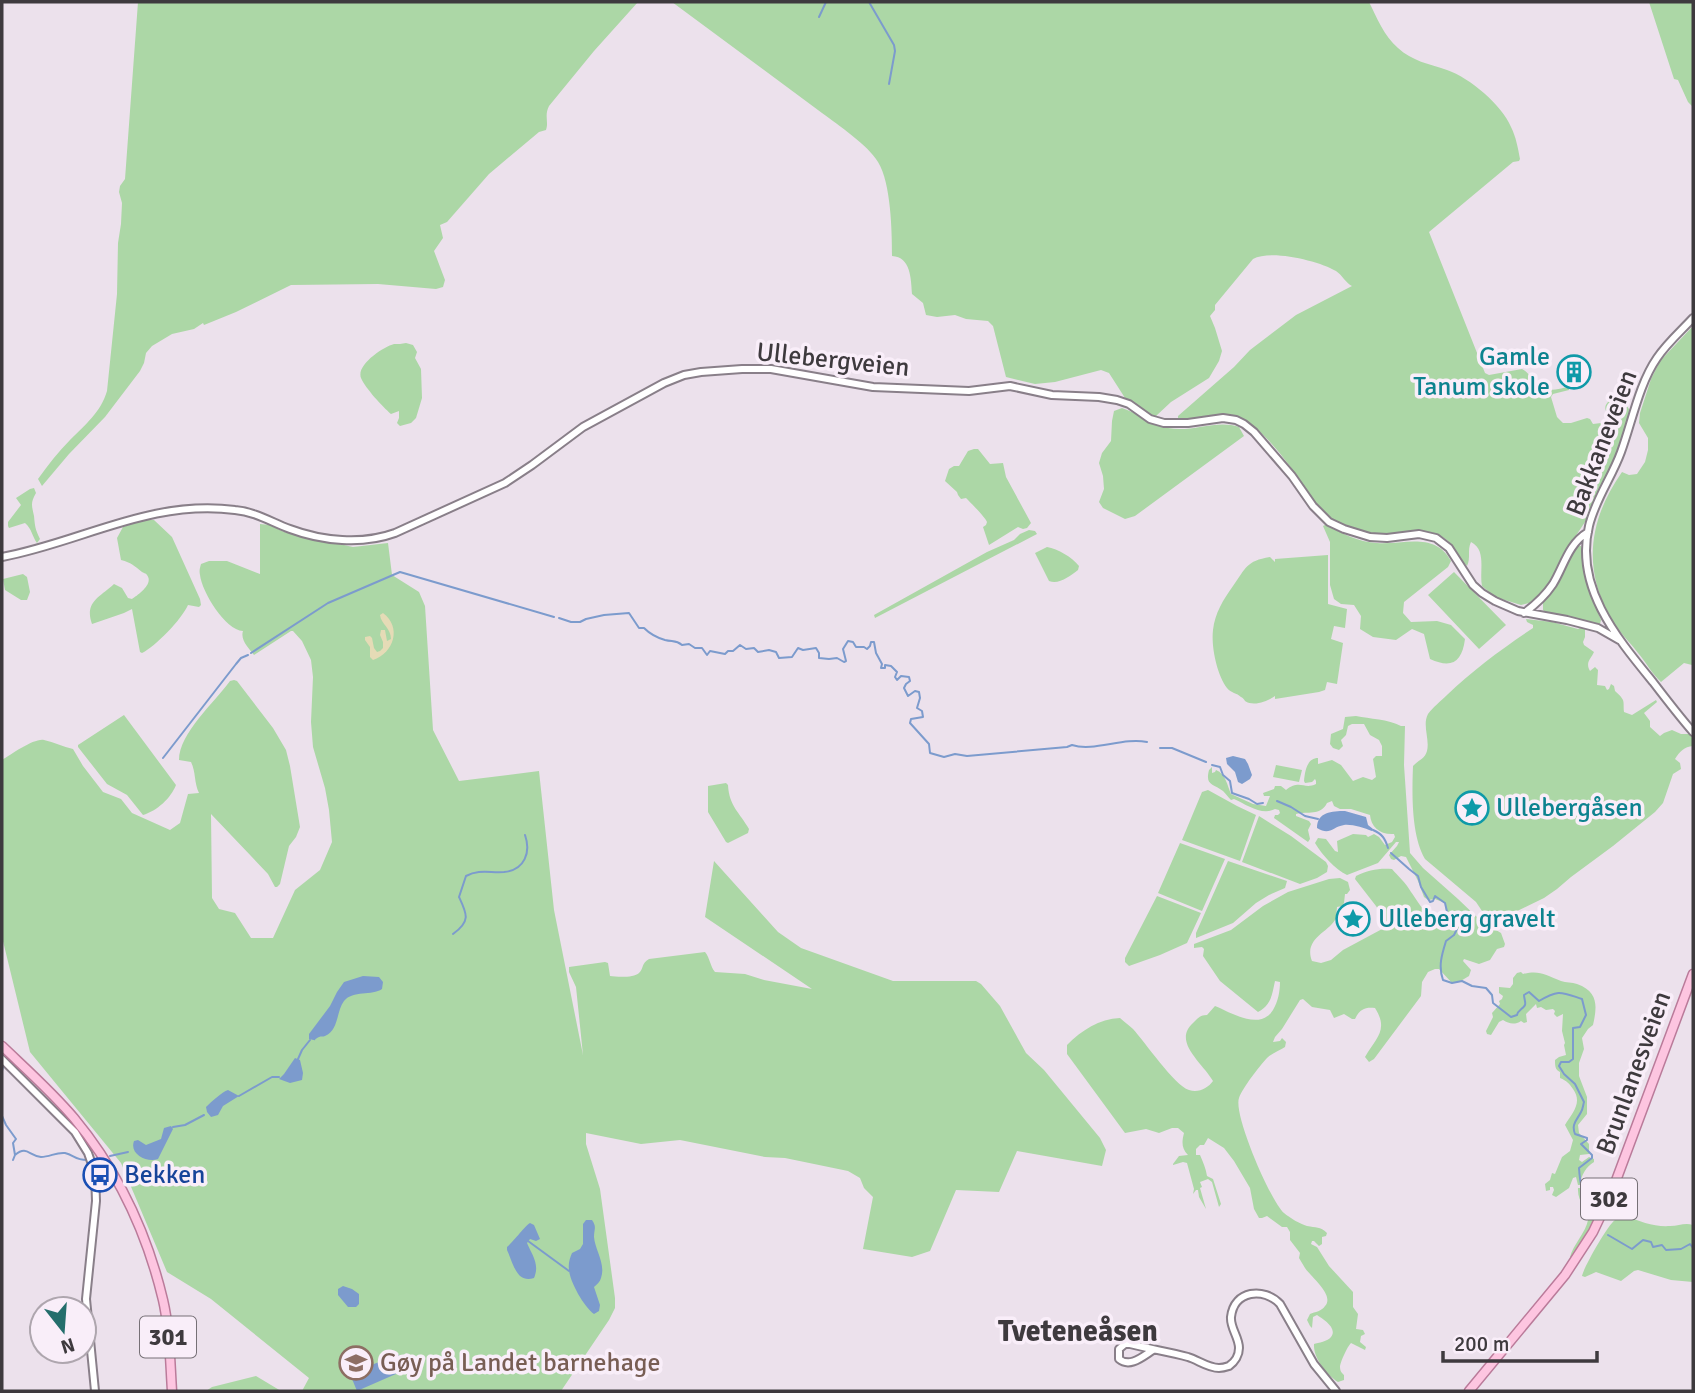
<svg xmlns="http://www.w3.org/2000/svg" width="1695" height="1393" viewBox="0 0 1695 1393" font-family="Signika,sans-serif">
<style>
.green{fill:#acd7a6}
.sand{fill:#e5dbb6}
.water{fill:#7c9bcd}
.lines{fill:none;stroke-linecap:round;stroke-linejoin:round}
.stream{stroke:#7c9bcd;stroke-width:2}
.minor-casing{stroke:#897f89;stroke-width:10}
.major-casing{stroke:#ba7b9a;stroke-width:11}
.minor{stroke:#fff;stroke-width:6}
.major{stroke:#fdc5e0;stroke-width:8}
.labels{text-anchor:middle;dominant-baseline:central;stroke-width:7;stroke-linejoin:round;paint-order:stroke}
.shield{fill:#f9eef9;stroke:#767076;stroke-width:2}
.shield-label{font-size:24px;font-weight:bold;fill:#3e3a3e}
.culture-label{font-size:26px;fill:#0d838f;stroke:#f9eef9;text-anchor:start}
.street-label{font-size:26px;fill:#3e3a3e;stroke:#f9eef9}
.transit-label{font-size:26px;fill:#164399;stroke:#f9eef9;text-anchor:start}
.education-label{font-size:26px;fill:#785e54;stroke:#f9eef9;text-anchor:start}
.quarter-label{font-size:30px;font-weight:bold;fill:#3e3a3e;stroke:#f9eef9}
</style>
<rect width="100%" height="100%" fill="#ece1ec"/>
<!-- green -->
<path class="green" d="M 138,2 L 638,2 L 594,51 L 549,106 C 544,116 549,122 546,130 L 539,132 L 489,174 L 447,222 L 440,225 L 443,238 L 434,251 L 445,280 L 443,287 L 436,289 L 378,284 L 291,285 L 236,312 L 204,325 L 203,323 L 194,329 L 172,334 L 152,346 L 146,353 L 144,363 L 140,371 L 105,417 L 69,454 L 42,486 L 38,479 C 48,465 58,452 70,440 C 85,425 101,412 107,391 L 117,294 L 118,243 L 121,224 L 122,203 L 119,192 L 120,186 L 125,179 Z
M 672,2 L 1369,2 C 1377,18 1384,36 1398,48 C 1412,61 1429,64 1447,70 C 1470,78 1502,105 1511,127 C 1516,137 1518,148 1520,159 L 1519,161 L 1513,162 L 1429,232 L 1485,373 L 1489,375 L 1522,369 C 1531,373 1534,387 1544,390 C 1551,391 1562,388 1569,387 L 1569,390 L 1553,394 L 1551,397 L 1557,417 L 1563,423 L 1571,423 L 1587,418 L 1590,419 L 1593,424 L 1601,423 L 1609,418 L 1609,415 C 1600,406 1609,400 1618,396 L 1622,397 L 1630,411 L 1630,415 L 1622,444 L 1587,519 L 1569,546 L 1549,583 L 1539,596 L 1529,603 L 1521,605 L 1495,597 L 1482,586 C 1479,571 1487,550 1471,542 C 1467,550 1471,558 1467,566 C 1460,559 1456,548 1448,541 C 1424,521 1397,539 1370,535 C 1358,533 1345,527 1335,522 C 1320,513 1312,499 1303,486 C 1290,464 1257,420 1232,415 C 1217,412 1199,418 1184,420 L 1178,419 L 1178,416 L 1234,367 L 1250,350 L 1296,315 L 1352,286 C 1346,283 1342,275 1336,271 C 1319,261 1271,249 1253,259 L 1215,305 L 1215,310 L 1210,316 L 1215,328 L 1222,351 L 1219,361 L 1209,378 L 1171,402 L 1156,416 L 1152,416 L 1143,411 L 1125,398 L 1109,373 L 1101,370 L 1055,382 L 1035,384 L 1006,377 L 993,326 L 988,321 L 966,319 L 955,315 L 937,317 L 926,315 L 923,303 L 912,294 C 911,279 911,257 892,256 C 892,231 891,183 878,162 C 868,145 838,125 822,113 C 772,76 722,39 672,2 Z
M 1649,2 L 1693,2 L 1693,107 L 1688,102 L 1678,80 L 1674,79 Z
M 1693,326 L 1693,667 L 1692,665 L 1684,663 L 1661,682 C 1652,674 1646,662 1638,653 C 1629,641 1618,631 1611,619 C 1582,568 1589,519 1622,472 L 1629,475 L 1637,474 L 1645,462 L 1648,450 L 1648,438 L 1639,423 L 1640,413 L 1651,379 L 1660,361 Z
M 406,343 L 413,345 L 417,352 L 415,358 L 421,369 L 422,398 L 416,418 L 411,423 L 400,426 L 397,423 L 399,418 L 399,411 L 391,414 C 382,406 366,389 361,378 C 356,365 383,347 394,344 C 398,344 402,344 406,343 Z
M 1122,408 C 1138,413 1150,425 1168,428 C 1192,433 1216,419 1239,427 L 1244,436 L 1135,516 L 1125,519 L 1103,508 L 1099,502 L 1104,489 L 1103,476 L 1099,463 L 1102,453 L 1111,441 L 1112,421 L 1114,411 Z
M 974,449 L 978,449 L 990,464 L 1003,463 L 1006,477 L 1031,523 L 1027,528 L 1023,529 L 1018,527 L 989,545 L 983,527 L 986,525 L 987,522 C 985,517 971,503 966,498 L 961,499 L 958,495 L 957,492 L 945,481 L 949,469 L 954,466 L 959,466 L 968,451 Z
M 34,488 L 36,493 C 30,503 32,506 34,516 C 35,526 35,529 40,539 L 37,543 C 32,536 32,529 25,523 L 9,528 L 8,526 L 8,522 L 21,505 L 16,498 L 30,489 Z
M 144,520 L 154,520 L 172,537 L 200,599 L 201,605 L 199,607 L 188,605 C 182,619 155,647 142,653 L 140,652 L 132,609 L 124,613 L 92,624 C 84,602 100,597 114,584 L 122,588 L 128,598 L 132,599 C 138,595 154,584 147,575 C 146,573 143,573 142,572 C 133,565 132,563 121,560 L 117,538 L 123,527 Z
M 260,524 L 270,525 L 284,532 L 353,547 L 388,543 L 392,575 L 419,592 L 425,606 L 433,730 L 459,781 L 539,771 L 554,910 L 583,1055 L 576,987 L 569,972 L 569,967 L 605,962 L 608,963 L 610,976 C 617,977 634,978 639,973 C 644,968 641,964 649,959 L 705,952 C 710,958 710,966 715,972 L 745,974 L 764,980 L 812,989 L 705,917 L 714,861 L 778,932 L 801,948 L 893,981 L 976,981 L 981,984 L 1000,1006 L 1026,1053 L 1044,1070 L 1100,1138 L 1106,1150 L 1102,1166 L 1017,1151 L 999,1192 L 956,1190 L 930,1251 L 912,1257 L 863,1249 L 873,1197 L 864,1188 L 860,1178 L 848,1171 L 785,1158 L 765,1157 L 680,1140 L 641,1144 L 586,1133 L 586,1144 L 600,1189 L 615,1298 L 615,1308 L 609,1320 L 561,1391 L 302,1391 L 309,1378 L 211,1299 L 167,1272 L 121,1163 L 30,1052 L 2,937 L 2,760 C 12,754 34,738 44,740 C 54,742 63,747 73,749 L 83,766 L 103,792 L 121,799 L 132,813 L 170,830 L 180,823 L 188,794 L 199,793 C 194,783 196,772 191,762 L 179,760 C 179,733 215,702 230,681 L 234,680 L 237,681 L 273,728 L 286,750 L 290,766 L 300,827 L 296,837 L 289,846 L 280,884 L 277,887 L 275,887 L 268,874 L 211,814 L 212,898 L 219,909 L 235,913 L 251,938 L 273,938 L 295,890 L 320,870 L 332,842 L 329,810 L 325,788 L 313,747 L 311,722 L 313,677 L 311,660 L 302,641 L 293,631 L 291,631 L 254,655 C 249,648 240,640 243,631 C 225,630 202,592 200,575 C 199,570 200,568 201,564 L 209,561 L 227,561 L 260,574 Z
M 1325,525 C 1342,533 1358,542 1377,543 C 1403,545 1435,531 1451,561 L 1448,567 L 1404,602 L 1403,613 L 1411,622 L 1437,621 L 1451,625 L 1465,639 C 1462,662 1452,669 1430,659 L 1424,634 L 1412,629 L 1396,640 L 1373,637 L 1360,629 L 1361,616 L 1354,605 L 1341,604 L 1334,599 L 1330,585 L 1330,542 L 1323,526 Z
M 1029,530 L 1035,531 L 1037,534 L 875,618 L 874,615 L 987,552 L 1014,540 L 1020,534 Z
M 1578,546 L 1581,546 L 1582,549 C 1582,577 1592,595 1601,620 L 1600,624 L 1545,612 L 1543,610 L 1543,602 L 1562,575 L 1571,555 Z
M 1047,547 C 1058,549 1072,557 1079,566 L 1078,570 C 1070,576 1059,585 1049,581 L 1035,553 Z
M 1328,555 L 1328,604 L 1347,609 L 1345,628 L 1334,626 L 1331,639 L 1343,643 L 1337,684 L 1327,682 L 1325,690 L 1319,692 L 1275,699 L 1275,696 C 1268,701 1254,707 1245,701 C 1244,699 1243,698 1241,697 C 1237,693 1231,693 1227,688 C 1217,675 1211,647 1213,630 C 1215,613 1223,600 1233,586 C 1246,568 1246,561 1270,557 L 1275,562 L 1275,559 Z
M 1454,572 L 1506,625 L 1479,649 L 1428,595 Z
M 23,574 L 27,577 L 30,592 L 27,600 L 21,600 L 5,590 L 3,579 Z
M 1526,619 L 1552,622 L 1578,629 L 1582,627 L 1585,628 L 1585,637 L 1583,642 L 1584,645 L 1594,652 C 1591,659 1585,662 1590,671 L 1595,667 L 1598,670 L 1597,685 L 1605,686 L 1607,690 L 1609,689 L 1611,684 L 1614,686 L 1615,691 C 1626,701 1623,700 1624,712 L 1632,715 L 1656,700 L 1657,702 L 1644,713 L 1650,721 L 1650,727 L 1660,736 L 1664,733 L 1672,730 L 1681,734 L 1690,734 L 1693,738 L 1693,746 C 1684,747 1680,751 1675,759 L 1680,763 L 1681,769 L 1673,774 L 1663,803 L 1655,812 L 1613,846 L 1571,877 L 1557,889 L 1544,898 L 1513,913 L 1496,919 L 1488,916 L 1482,911 L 1476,902 L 1425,859 C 1411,835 1412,793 1413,766 C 1417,761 1425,759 1427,751 C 1430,739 1422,725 1428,714 C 1433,707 1441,701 1447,695 C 1473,670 1503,648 1533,628 L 1533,625 L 1527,622 Z
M 124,715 L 176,785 C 171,798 157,811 143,815 L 127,795 L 107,784 L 78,747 L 78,745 Z
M 1356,716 C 1370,719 1388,719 1401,726 L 1405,726 L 1404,765 L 1410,853 L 1423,868 L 1458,899 L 1481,921 L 1501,933 L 1505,944 L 1504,947 L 1497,949 L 1490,960 L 1479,964 L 1464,959 L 1463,961 L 1471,970 L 1469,976 L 1459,982 L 1452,983 L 1439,969 L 1435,969 L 1428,972 L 1422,982 L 1421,996 L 1374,1059 L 1369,1062 L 1365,1057 C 1376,1038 1389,1030 1375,1008 C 1365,1007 1360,1009 1355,1019 L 1352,1019 L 1344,1014 L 1334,1018 L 1330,1010 L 1312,1007 L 1303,999 L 1300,1000 L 1282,1029 L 1275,1037 L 1273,1042 L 1280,1041 L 1282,1038 L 1286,1042 L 1285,1047 C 1280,1050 1271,1054 1267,1058 C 1259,1067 1243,1087 1239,1098 C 1233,1114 1270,1200 1284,1213 C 1290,1218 1300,1224 1307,1226 C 1316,1228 1320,1226 1327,1233 L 1326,1236 L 1322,1237 L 1322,1244 L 1319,1246 L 1314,1241 L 1312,1241 L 1311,1244 L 1317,1247 L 1329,1266 L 1353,1292 L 1353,1307 L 1358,1314 L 1356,1329 L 1363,1330 L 1365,1334 L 1361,1336 L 1360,1342 L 1366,1347 L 1365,1350 L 1351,1343 C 1347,1347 1341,1361 1340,1366 C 1340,1371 1341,1372 1344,1375 L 1344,1380 L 1338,1382 C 1327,1375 1313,1358 1314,1344 C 1318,1343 1328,1341 1331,1337 C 1338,1328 1323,1319 1317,1315 L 1313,1317 L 1312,1328 L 1310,1326 L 1307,1320 L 1310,1314 C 1315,1312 1322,1311 1325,1306 C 1335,1295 1311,1277 1305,1268 C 1303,1265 1301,1261 1299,1258 L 1300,1253 L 1290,1240 L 1290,1232 L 1287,1227 L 1282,1227 L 1267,1216 L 1262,1218 L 1259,1218 L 1254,1209 L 1250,1188 L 1234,1161 L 1224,1148 L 1208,1138 L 1204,1145 L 1200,1145 L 1196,1149 L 1196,1155 L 1200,1155 C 1203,1162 1206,1169 1207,1176 L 1213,1179 L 1221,1204 L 1219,1207 L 1212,1182 L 1208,1179 L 1200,1182 L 1202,1187 L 1200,1188 L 1206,1209 L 1199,1197 L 1198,1190 L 1196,1190 L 1193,1194 L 1194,1189 L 1187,1163 L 1183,1162 L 1173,1165 L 1173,1164 L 1179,1156 L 1188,1155 C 1181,1148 1182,1141 1184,1133 L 1178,1128 L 1172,1128 L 1159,1133 L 1146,1129 L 1125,1133 L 1067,1054 L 1067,1045 C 1082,1030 1099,1019 1120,1018 C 1124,1022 1129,1025 1133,1029 C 1145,1042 1174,1085 1189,1090 C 1199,1093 1208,1088 1213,1081 C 1203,1063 1172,1042 1193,1023 C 1198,1018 1200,1015 1207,1015 L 1215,1006 C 1232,1013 1260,1031 1273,1010 C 1278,1002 1280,991 1280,982 L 1275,981 C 1272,994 1272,1004 1258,1012 L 1220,981 L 1203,956 L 1204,949 L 1202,947 L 1194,948 L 1194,944 L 1231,930 L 1263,906 L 1288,892 L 1329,879 L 1340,878 L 1348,882 L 1350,890 L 1347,894 L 1345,894 L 1344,903 L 1342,906 L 1337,907 C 1337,908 1336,917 1336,918 C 1330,932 1303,938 1312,961 L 1321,963 L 1331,960 L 1343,950 L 1384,928 L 1387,923 L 1376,906 L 1355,879 L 1356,876 C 1368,870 1379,868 1392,869 C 1398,876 1406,883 1411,892 C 1420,904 1428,924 1446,913 L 1445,903 L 1435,899 L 1428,900 L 1424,897 L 1418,881 L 1406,857 L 1401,856 L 1394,860 L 1391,859 L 1389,855 L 1397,846 L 1399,842 L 1396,842 L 1378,863 L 1347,875 C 1335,869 1322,855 1315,843 L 1318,838 L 1326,839 L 1335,851 L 1338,852 L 1337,841 L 1353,834 L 1366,835 L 1368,837 L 1374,834 L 1379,837 L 1385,845 L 1392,842 L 1395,837 L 1394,834 C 1380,835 1371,827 1370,815 L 1351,809 L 1340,809 L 1334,806 L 1332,801 L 1327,803 C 1321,816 1307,811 1296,814 L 1296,816 L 1309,821 L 1311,824 L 1308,830 L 1310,839 L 1308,842 L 1274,818 L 1275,815 L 1278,815 L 1280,813 L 1279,810 L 1275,809 C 1262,816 1247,805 1234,799 L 1231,800 C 1228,797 1226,794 1223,791 C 1213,783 1205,786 1209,770 L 1212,767 L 1212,773 L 1215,772 L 1216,770 C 1226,774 1227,785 1231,794 L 1253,804 L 1266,806 L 1270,796 L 1264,796 L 1263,793 L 1274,789 L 1275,786 L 1281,786 L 1286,790 C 1300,779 1304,790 1316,784 L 1316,781 L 1315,779 L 1312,782 L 1305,783 L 1304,781 C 1305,771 1307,758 1318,758 L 1318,764 L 1332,760 L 1341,765 L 1353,781 L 1363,777 L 1372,780 L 1376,777 L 1373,759 L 1376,756 L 1382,756 L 1382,746 L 1379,740 L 1370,735 L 1364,724 L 1352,724 L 1348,726 L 1346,735 L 1341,740 L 1343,746 L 1339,750 L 1333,748 L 1330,744 L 1331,734 L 1343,729 L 1345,717 Z
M 1276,765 L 1302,770 L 1299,782 L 1273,777 Z
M 726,783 L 728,785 C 729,806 740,813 749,829 L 748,833 L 728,843 L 726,842 L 708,812 L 708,786 Z
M 1208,790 L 1237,806 L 1256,815 L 1240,861 L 1182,840 L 1202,792 Z
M 1259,816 L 1291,836 L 1326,862 L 1328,866 L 1327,872 L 1317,878 L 1300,884 L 1242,862 Z
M 1180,843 L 1225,859 L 1202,911 L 1158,893 Z
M 1228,861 L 1287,881 L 1285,888 L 1269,895 L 1256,903 L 1233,923 L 1196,938 L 1196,933 Z
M 1157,896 L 1201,913 L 1187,943 L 1160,955 L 1129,966 L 1125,962 L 1125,958 Z
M 1521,972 L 1523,974 C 1540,970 1545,975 1561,981 C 1566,983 1572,982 1577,984 C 1599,992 1597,1007 1593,1025 L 1588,1029 L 1582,1038 L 1584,1049 L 1579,1063 L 1579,1076 L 1587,1097 L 1587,1114 L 1578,1125 L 1579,1133 L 1589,1144 L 1589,1154 L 1580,1155 L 1579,1160 L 1582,1162 L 1589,1157 L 1594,1159 L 1594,1162 C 1586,1167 1581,1175 1580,1185 L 1578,1185 L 1576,1177 L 1573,1178 L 1569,1188 L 1556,1197 L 1552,1195 L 1554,1190 L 1553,1187 L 1550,1187 L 1550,1190 L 1546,1191 L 1545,1184 L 1550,1180 L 1552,1173 L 1555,1174 L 1562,1157 L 1570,1151 L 1573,1140 L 1565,1125 C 1572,1113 1583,1103 1573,1089 C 1569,1083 1567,1081 1560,1078 L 1560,1072 C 1555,1070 1555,1065 1555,1060 L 1559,1057 L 1566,1055 L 1564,1045 L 1565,1043 L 1562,1031 L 1563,1014 L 1557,1017 L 1554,1014 L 1555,1011 L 1553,1009 L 1546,1010 L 1541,1007 L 1537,1008 L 1536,1004 L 1526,1014 L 1527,1022 L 1524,1023 L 1521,1021 C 1515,1025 1509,1024 1503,1020 L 1499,1022 L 1491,1035 L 1487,1034 L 1486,1031 L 1493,1017 L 1492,1013 L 1500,1004 L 1499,1001 L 1502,999 L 1503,996 L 1499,993 L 1499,987 L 1510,988 L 1513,984 L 1513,978 L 1517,973 Z
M 1578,1188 L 1583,1188 L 1589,1199 L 1595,1201 C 1604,1217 1581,1244 1572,1257 L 1570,1257 C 1573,1245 1586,1232 1588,1220 C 1590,1210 1577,1204 1578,1188 Z
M 1625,1215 C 1640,1222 1654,1227 1670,1226 C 1679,1226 1685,1222 1693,1225 L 1693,1282 L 1671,1280 L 1638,1270 L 1634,1271 L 1621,1281 L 1596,1272 L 1585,1277 L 1582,1276 C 1584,1267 1607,1226 1615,1220 C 1618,1216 1621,1216 1625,1215 Z
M 256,1376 L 281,1391 L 206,1391 L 212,1387 Z"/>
<!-- sand -->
<path class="sand" d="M 383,613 C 402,627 394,653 373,660 L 370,657 L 370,647 L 365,640 L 365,637 L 370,636 L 372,638 L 374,648 L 377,652 L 380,651 L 383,648 L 383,642 L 380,635 L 381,630 L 385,630 L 387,641 L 391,639 C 391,628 381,624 380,615 Z"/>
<!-- water -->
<path class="water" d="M 1233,756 L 1245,759 L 1248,764 L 1252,775 L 1250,779 L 1242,784 L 1238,782 L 1235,772 L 1227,764 L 1226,758 Z
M 1345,811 L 1366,817 L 1368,825 L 1373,829 L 1372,831 C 1364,828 1352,824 1344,825 C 1332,827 1330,836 1317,828 C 1317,812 1332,811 1345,811 Z
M 363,976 L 379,977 L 383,982 L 382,989 C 372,996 353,990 344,1001 C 336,1012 339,1030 325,1036 C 323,1037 321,1036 319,1037 C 311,1041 319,1041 309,1039 L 309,1034 L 330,1006 L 337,992 L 344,982 Z
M 295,1058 L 300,1060 L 303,1073 L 302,1080 L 290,1083 L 279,1079 L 284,1074 Z
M 228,1090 L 239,1096 L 223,1106 L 218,1115 L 211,1117 L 207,1112 L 206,1107 C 211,1102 222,1092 228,1090 Z
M 171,1126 L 173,1129 L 158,1159 C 147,1163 129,1154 134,1141 L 138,1140 L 146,1145 L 161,1139 L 164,1128 Z
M 586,1220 L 592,1220 C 597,1227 594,1229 594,1237 C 595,1250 606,1264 601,1278 C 600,1282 597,1284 594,1287 L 600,1305 L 599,1311 L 594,1314 C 584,1307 570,1282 569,1270 C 568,1263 570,1258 572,1253 L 580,1249 L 583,1244 L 583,1224 Z
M 530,1223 L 534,1225 L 540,1239 L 536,1241 L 530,1239 L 527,1243 C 532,1255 540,1264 534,1278 C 516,1284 513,1262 507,1250 L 507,1247 C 513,1242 526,1225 530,1223 Z
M 343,1286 L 352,1289 L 359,1294 L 359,1304 L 356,1307 L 348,1307 L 338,1295 L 338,1289 Z
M 398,1354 L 405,1370 L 357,1391 L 350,1374 Z"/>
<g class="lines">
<!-- stream -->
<path class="stream" d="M 869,2 L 894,45 L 895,51 L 889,84
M 819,17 L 826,2
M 559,618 L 571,622 L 580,622 L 586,619 L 604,615 L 629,613 L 639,628 L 644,628 C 650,634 658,638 665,640 C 673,642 676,640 682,645 L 689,644 L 695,648 L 702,648 L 707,655 L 710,651 L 725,654 L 728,651 L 733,651 L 740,645 L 746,649 L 754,648 L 758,652 L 769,650 L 776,652 L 779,658 L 792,657 L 798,648 L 803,650 L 816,648 L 819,653 L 819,658 L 829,659 L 837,658 L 844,662 L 846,661 L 843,649 L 848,641 L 853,642 L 856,647 L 864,647 L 867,649 L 870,646 L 871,642 L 874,642 L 876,653 L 882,664 L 881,668 L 885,668 L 885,665 L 891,666 L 897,672 L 895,677 L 897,680 L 901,676 L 909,677 L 910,681 L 906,684 L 904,688 L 908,696 L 915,691 L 919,692 L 920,698 L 917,708 L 922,711 L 923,717 L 911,719 L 910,723 L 929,744 L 930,753 L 944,757 L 955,754 L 967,756 L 1067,747 L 1072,745 C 1094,752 1123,737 1147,742
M 251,653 L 328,603 L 400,572 L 554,617
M 1160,748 L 1172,748 L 1206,762
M 163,758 L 236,664 L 241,658 L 248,655
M 1212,765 L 1220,767 L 1223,775 L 1230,781 L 1232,793 L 1249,799 L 1257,804 L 1263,803
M 1277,801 L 1291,807 L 1305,816 L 1318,819
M 1373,830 C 1382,834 1385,838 1388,848
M 1391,853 L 1409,869 L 1418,876 L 1421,887 L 1430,902 L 1433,901 L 1435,896 L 1445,903 L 1449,920 L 1457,929 L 1454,935 L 1446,941 C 1442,954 1438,966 1443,980 L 1452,983 L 1462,981 L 1472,986 L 1486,988 L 1492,995 L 1493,1003 L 1511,1017 L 1517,1015 C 1518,1010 1523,1009 1525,1005 C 1526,1003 1524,998 1524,995 L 1529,992 L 1539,1001 C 1559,989 1561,992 1582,999 L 1586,1015 L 1580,1027 L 1573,1028 L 1573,1059 L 1569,1062 L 1561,1062 L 1559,1066 L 1564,1074 L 1575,1084 L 1584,1102 C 1583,1105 1583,1109 1581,1112 C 1577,1120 1571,1124 1575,1134 L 1587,1138 L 1587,1140 L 1581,1144 L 1592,1155 L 1592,1158 L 1579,1168 C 1580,1183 1582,1195 1591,1207
M 453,934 C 471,921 467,914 459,897 L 466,876 C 479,869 490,873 504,872 C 525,870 531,852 525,835
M 298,1059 L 302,1050 L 310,1040
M 2,1071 L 3,1067
M 239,1096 L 272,1077 L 279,1077
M 2,1116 L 6,1125 L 16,1139 L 13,1143 L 15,1155 L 13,1160
M 173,1127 L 185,1125 L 204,1115
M 15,1155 C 27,1145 29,1156 41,1157 C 50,1157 56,1152 65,1153 C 74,1155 75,1160 87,1160
M 110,1156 L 128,1152
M 1608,1235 L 1632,1249 L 1643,1240 L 1651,1242 L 1653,1247 L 1662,1245 L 1666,1250 L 1681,1249 L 1690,1244 L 1693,1248
M 528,1241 L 569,1271"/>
<defs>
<path id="minor" d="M 1693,318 C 1681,331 1667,343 1657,358 C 1639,384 1632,422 1621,452 C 1612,477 1595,500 1589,526 C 1574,587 1617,638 1653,682 C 1666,699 1679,716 1693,732
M 2,557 C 82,542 150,499 235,510 C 256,512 271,522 290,529 C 322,541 362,545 395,533 L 505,483 L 532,465 L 583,427 L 664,383 L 684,375 L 701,372 L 742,369 L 771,369 L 873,387 L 969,391 L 1010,386 L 1052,395 L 1099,397 L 1117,400 L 1129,404 L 1150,419 L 1164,423 L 1188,423 L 1223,418 L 1236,420 L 1244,424 L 1254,432 L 1292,476 L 1313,506 L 1329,522 L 1344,529 L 1370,537 L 1387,538 L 1419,534 L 1436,538 L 1449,548 L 1473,585 L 1482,593 L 1495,601 L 1518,611 L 1567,620 L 1598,628 L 1619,640
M 1524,613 C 1535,605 1545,596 1553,584 C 1564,566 1568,544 1588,532
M 2,1059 L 75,1132 L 88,1153 L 95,1173 L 96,1201 L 86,1299 L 95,1391
M 1153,1350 C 1142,1357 1130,1368 1119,1359 L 1119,1349 L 1125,1344 L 1130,1344 C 1150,1349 1169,1352 1188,1357 C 1198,1360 1208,1368 1219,1368 C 1222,1368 1226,1367 1229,1366 C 1235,1362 1239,1355 1239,1348 C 1239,1337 1230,1328 1231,1317 C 1234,1290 1264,1287 1280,1304 L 1314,1364 L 1336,1391"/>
<path id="major" d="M 2,1046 C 26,1069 52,1092 74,1118 C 118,1171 147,1233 163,1300 C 170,1330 170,1361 172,1391
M 1469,1391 L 1565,1275 L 1593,1232 L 1611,1194 L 1693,974"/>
</defs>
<!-- minor casing -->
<use href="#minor" class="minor-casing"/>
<!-- major casing -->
<use href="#major" class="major-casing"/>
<!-- minor -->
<use href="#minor" class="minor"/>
<!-- major -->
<use href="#major" class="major"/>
</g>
<!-- icons -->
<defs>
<symbol id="building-ring" viewBox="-11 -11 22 22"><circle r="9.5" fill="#f9eef9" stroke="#0f9aa8" stroke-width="1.5"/><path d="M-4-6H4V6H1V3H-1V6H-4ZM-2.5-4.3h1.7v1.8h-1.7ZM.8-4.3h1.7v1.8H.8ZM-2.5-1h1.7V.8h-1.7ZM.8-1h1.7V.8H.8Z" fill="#0f9aa8"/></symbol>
<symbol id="sight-ring" viewBox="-11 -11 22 22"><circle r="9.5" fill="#f9eef9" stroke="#0f9aa8" stroke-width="1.5"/><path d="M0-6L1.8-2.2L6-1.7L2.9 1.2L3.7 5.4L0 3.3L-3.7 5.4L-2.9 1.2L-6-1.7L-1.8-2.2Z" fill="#0f9aa8"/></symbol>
<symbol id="bus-ring" viewBox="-11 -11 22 22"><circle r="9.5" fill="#f9eef9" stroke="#1a4fb4" stroke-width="1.5"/><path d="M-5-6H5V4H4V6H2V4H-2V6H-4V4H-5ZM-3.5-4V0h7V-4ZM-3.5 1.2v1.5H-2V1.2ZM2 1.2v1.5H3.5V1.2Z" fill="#1a4fb4"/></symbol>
<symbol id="school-ring" viewBox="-11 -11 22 22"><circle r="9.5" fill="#f9eef9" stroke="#8d6e63" stroke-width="1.5"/><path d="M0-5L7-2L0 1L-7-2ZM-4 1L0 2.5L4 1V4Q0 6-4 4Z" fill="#8d6e63"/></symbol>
</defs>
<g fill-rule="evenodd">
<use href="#building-ring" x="1555" y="353" width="38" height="38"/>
<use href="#sight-ring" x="1453" y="789" width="38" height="38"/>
<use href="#sight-ring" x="1334" y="900" width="38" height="38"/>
<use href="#bus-ring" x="81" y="1156" width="38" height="38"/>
<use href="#school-ring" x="337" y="1344" width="38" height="38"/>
</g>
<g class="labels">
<!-- shield labels -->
<g class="shield">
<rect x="1581" y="1178.5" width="56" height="41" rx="5"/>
<rect x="140" y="1316.5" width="56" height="41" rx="5"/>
</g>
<g class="shield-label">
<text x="1609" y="1199">302</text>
<text x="168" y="1337">301</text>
</g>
<!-- culture labels -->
<g class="culture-label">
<text x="1550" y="357" text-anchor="end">Gamle<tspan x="1550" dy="30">Tanum skole</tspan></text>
<text x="1496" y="808">Ullebergåsen</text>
<text x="1378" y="919">Ulleberg gravelt</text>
</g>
<!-- street labels -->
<g class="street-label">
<text transform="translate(833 360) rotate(6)">Ullebergveien</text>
<text transform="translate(1602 443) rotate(-69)">Bakkaneveien</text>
<text transform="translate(1634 1073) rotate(-70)">Brunlanesveien</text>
</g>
<!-- transit labels -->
<g class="transit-label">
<text x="124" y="1175">Bekken</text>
</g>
<!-- education labels -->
<g class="education-label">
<text x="380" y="1363">Gøy på Landet barnehage</text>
</g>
<!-- quarter labels -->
<g class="quarter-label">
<text x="1078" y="1331">Tveteneåsen</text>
</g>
</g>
<!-- border -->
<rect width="1695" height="1393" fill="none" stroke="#3e3a3e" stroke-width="7"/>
<!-- north arrow -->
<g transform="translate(63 1330) rotate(163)"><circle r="33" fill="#f9eef9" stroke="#aea6ae" stroke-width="2"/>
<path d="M0-5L12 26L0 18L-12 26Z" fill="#246e6c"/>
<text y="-10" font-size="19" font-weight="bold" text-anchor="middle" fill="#3e3a3e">N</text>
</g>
<!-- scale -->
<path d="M1443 1351v10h154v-10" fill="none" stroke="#3e3a3e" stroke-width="3.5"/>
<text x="1454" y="1351" font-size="21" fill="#3e3a3e" stroke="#f9eef9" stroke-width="5" paint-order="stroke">200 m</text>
</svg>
